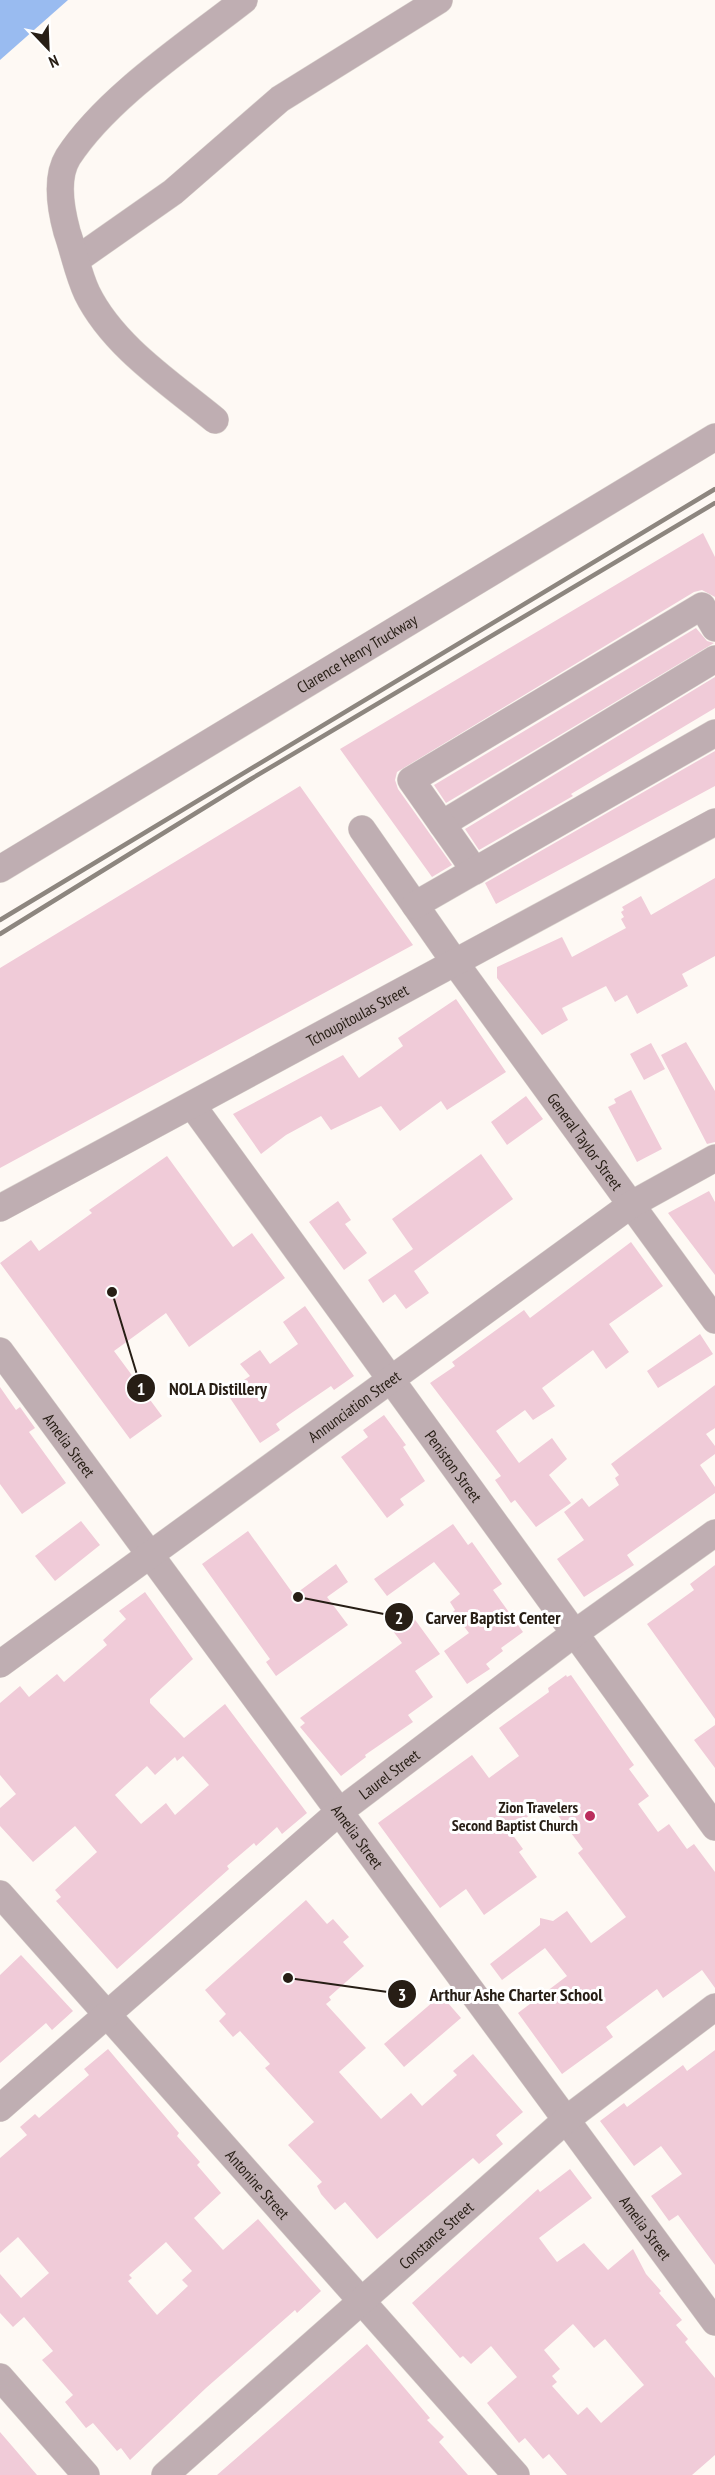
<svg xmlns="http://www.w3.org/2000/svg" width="715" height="2475" viewBox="0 0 715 2475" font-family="'PT Sans Narrow',sans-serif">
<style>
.water{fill:#99bbf0}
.building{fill:#f0cbd8;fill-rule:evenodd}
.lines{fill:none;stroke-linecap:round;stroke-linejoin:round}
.minor-casing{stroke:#dcd6d0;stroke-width:28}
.minor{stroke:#bfaeb2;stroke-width:27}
.rail{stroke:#8d867f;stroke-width:4.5}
.poi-dot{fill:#bb2d5d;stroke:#fff;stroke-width:2}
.labels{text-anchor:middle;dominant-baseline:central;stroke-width:6;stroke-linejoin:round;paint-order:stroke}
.street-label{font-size:16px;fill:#271e15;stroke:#fff}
.poi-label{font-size:16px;font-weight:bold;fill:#271e15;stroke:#fff;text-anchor:end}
.leader{fill:none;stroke:#271e15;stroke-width:2}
.callout-dot{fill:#271e15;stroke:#fff;stroke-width:2}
.mark-label{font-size:18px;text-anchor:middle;font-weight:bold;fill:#fff}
.callout-label{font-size:18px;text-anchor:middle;font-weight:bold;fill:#271e15;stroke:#fff;stroke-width:6;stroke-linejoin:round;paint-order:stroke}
</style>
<rect width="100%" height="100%" fill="#fef9f4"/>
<!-- water -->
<path class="water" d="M 0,0 L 68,0 L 0,60 Z"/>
<!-- building -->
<path class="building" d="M 703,533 L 715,557 L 715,597 L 702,590 L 694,592 L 397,772 L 395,780 L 398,789 L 452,865 L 432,877 L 340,749 Z
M 696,628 L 707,641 L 714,643 L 446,803 L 434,785 Z
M 715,677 L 715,708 L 571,794 L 573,796 L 479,850 L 465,829 Z
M 715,751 L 715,786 L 496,904 L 485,883 Z
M 300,786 L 413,945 L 0,1168 L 0,968 Z
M 715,878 L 715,956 L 682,974 L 688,986 L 637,1014 L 627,995 L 615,1002 L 606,986 L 562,1008 L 568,1020 L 542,1035 L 497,978 L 497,967 L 562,937 L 572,957 L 626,928 L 621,919 L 624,917 L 621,912 L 624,910 L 622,907 L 641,896 L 651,915 Z
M 456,999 L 506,1072 L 447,1110 L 441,1101 L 400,1131 L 381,1106 L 331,1130 L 321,1116 L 286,1135 L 261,1154 L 233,1114 L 343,1055 L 359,1078 L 403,1046 L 398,1038 Z
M 686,1042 L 715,1091 L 715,1142 L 707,1144 L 661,1055 Z
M 651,1043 L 665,1069 L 644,1080 L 630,1054 Z
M 631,1090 L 662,1149 L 637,1162 L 608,1107 L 616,1103 L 614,1099 Z
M 526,1096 L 543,1119 L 507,1145 L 491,1122 Z
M 481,1154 L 513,1199 L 414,1271 L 429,1293 L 406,1309 L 395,1294 L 383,1303 L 368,1280 L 413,1249 L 392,1219 Z
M 167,1156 L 233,1247 L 252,1233 L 285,1278 L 189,1347 L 166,1313 L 114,1351 L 162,1416 L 130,1439 L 0,1263 L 31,1240 L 39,1251 L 92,1213 L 89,1210 Z
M 709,1191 L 715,1202 L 715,1275 L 668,1213 Z
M 338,1201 L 351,1220 L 345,1224 L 367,1253 L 344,1270 L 309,1222 Z
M 631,1242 L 663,1286 L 609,1324 L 629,1352 L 606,1369 L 593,1350 L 542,1388 L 555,1406 L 533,1420 L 525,1410 L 496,1431 L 519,1463 L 552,1438 L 567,1459 L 549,1475 L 571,1503 L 536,1527 L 515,1500 L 511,1503 L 495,1480 L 501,1476 L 430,1383 L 455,1366 L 452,1362 L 524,1310 L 530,1318 Z
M 305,1306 L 354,1376 L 334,1390 L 331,1386 L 290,1414 L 276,1424 L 280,1430 L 260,1443 L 226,1392 L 250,1376 L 240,1364 L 260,1350 L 270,1364 L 298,1344 L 283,1322 Z
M 700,1334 L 713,1354 L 658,1388 L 647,1371 Z
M 715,1385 L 715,1428 L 706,1434 L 715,1446 L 715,1454 L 700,1465 L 715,1487 L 715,1493 L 627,1555 L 634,1565 L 584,1597 L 557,1559 L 584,1540 L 564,1512 L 582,1498 L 589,1507 L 619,1485 L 615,1478 L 619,1475 L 611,1464 Z
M 0,1387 L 16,1410 L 20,1407 L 35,1428 L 29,1432 L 66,1483 L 22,1514 L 0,1484 Z
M 384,1415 L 406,1445 L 403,1447 L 425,1481 L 400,1499 L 404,1505 L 387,1518 L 341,1457 L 368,1437 L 363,1430 Z
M 81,1521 L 100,1545 L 55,1581 L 35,1556 Z
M 453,1524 L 468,1545 L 472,1542 L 502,1584 L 493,1590 L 523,1632 L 501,1648 L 503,1651 L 486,1664 L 490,1669 L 467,1684 L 444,1651 L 469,1633 L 453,1612 L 455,1610 L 450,1602 L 460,1594 L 434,1562 L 387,1596 L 374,1579 Z
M 248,1531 L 294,1595 L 336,1564 L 348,1582 L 327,1597 L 348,1625 L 276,1676 L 266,1662 L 270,1659 L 202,1564 Z
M 715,1565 L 715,1719 L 647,1624 L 694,1590 L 690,1584 Z
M 145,1592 L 193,1659 L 150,1699 L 150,1703 L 184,1738 L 225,1704 L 307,1813 L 282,1834 L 277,1827 L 256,1846 L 254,1843 L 227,1866 L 229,1869 L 117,1969 L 56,1901 L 61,1897 L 55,1890 L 97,1852 L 75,1826 L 33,1862 L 0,1826 L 0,1808 L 16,1794 L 0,1775 L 0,1703 L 20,1686 L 29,1697 L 57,1674 L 64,1682 L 107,1645 L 103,1640 L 126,1619 L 119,1611 ZM 183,1756 L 209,1785 L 175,1815 L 166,1803 L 141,1824 L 115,1795 L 147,1766 L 155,1775 L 175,1757 L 177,1761 Z
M 413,1617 L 440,1654 L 415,1671 L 433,1697 L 408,1715 L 413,1722 L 365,1755 L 366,1757 L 341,1776 L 300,1727 L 305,1723 L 300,1718 L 402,1643 L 393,1631 Z
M 566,1675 L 567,1677 L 571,1675 L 634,1765 L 629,1769 L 649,1796 L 638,1804 L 658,1832 L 669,1824 L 687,1849 L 694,1844 L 715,1872 L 715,1988 L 702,1970 L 663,1998 L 657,1989 L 606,2027 L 613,2037 L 562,2074 L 518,2013 L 567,1976 L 545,1948 L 502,1980 L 490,1964 L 540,1925 L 540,1918 L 553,1921 L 567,1911 L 591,1943 L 626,1917 L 578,1853 L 583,1849 L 548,1802 L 509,1830 L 523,1849 L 519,1852 L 537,1877 L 484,1915 L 466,1889 L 440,1908 L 378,1823 L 472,1755 L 489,1778 L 519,1756 L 499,1728 L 549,1692 L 548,1688 Z
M 715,1725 L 715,1768 L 694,1740 Z
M 306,1900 L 327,1924 L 333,1919 L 349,1937 L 343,1942 L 364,1966 L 329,1997 L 331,2000 L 326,2004 L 366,2048 L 339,2072 L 381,2119 L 411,2093 L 422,2106 L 457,2075 L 453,2071 L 473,2054 L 523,2112 L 496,2135 L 503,2144 L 479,2164 L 473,2158 L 377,2239 L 345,2202 L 335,2210 L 321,2194 L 317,2186 L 322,2182 L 288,2145 L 314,2122 L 265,2068 L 270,2064 L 240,2031 L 233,2037 L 219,2021 L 226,2014 L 205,1990 Z
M 21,1955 L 73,2011 L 52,2030 L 46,2023 L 0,2063 L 0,1975 Z
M 441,1995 L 461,2018 L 404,2067 L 384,2044 Z
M 108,2049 L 179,2133 L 177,2136 L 200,2162 L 197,2165 L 221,2193 L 194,2218 L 223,2250 L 258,2219 L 321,2291 L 297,2313 L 295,2310 L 206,2388 L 130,2460 L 121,2448 L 117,2451 L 93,2423 L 86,2428 L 65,2402 L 73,2395 L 42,2360 L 53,2351 L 24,2317 L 13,2327 L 0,2313 L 0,2274 L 21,2298 L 49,2273 L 18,2237 L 0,2253 L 0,2158 L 27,2135 L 20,2127 L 35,2114 L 39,2118 L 89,2075 L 84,2069 ZM 166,2242 L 192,2271 L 182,2280 L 188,2286 L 157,2315 L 128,2281 L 132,2278 L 129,2275 Z
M 715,2050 L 715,2265 L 678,2215 L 669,2221 L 651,2196 L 682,2174 L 661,2146 L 634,2166 L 600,2121 L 624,2103 L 627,2107 L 683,2065 L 687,2071 Z
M 570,2169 L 592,2198 L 539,2238 L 557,2262 L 584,2243 L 608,2270 L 633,2249 L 646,2274 L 661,2291 L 659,2293 L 682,2320 L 676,2325 L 688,2339 L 685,2342 L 715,2378 L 715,2455 L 692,2475 L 567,2475 L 549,2454 L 543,2459 L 525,2438 L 519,2443 L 487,2403 L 517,2377 L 491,2346 L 471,2364 L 463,2356 L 460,2358 L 412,2303 L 538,2189 L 540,2192 ZM 573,2324 L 594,2348 L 605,2339 L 644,2385 L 601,2423 L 587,2407 L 578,2415 L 552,2386 L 557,2382 L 552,2376 L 560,2369 L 544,2350 Z
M 367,2344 L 430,2418 L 427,2420 L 444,2437 L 439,2442 L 468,2475 L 217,2475 Z
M 0,2432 L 37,2475 L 0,2475 Z"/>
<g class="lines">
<defs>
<g id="minor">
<path d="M 76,260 L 173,192 L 280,99 L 439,0"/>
<path d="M 215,420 C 170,383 113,346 87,293 C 78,274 74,252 67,232 C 61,210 55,178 68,157 C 107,97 188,44 244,0"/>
<path d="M 442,824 L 715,659"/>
<path id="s1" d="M 362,829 L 456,964 L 715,1320"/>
<path id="s2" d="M 0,869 L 715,437"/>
<path d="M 475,871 L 411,780 L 702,606 L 715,628"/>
<path d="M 415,905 L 715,733"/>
<path id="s3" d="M 192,1105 L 715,1827"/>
<path id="s4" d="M 0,1208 L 715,822"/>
<path id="s5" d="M 0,1351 L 715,2322"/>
<path id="s6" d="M 0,1664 L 632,1204 L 715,1158"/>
<path id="s7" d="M 0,1894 L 516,2475"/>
<path id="s8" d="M 0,2108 L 339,1812 L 575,1633 L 715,1533"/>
<path d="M 0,2377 L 86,2475"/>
<path id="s9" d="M 165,2475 L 567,2119 L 715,2007"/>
</g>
</defs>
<!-- minor casing -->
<use href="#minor" class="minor-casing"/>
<!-- minor -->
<use href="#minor" class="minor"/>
<!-- rail -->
<path class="rail" d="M 0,920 L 715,489
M 0,934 L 251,779 L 715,503"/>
</g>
<!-- markers -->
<circle class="poi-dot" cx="590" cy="1816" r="6"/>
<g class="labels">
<!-- street labels -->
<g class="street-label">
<text stroke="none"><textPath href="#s2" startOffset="417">Clarence Henry Truckway</textPath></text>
<text stroke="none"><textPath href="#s4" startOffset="406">Tchoupitoulas Street</textPath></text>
<text stroke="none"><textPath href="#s1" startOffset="384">General Taylor Street</textPath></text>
<text stroke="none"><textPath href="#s6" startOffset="438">Annunciation Street</textPath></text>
<text stroke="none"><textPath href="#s5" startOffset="117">Amelia Street</textPath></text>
<text stroke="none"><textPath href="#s3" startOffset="446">Peniston Street</textPath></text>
<text stroke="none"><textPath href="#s8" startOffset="513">Laurel Street</textPath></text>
<text stroke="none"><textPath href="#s5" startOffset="603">Amelia Street</textPath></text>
<text stroke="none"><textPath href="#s7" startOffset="388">Antonine Street</textPath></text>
<text stroke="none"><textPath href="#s5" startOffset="1089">Amelia Street</textPath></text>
<text stroke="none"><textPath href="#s9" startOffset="362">Constance Street</textPath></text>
</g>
<!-- poi labels -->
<g class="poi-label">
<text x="578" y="1807">Zion Travelers<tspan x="578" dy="18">Second Baptist Church</tspan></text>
</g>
</g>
<!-- callouts -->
<path class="leader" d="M112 1292L141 1388M298 1597L399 1617M288 1978L402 1994"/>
<g class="callout-dot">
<circle cx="112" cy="1292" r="6"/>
<circle cx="298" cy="1597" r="6"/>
<circle cx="288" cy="1978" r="6"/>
<circle cx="141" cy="1388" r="15"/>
<circle cx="399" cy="1617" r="15"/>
<circle cx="402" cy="1994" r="15"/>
</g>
<g class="mark-label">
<text x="141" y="1395">1</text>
<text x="399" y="1624">2</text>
<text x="402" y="2001">3</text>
</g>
<g class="callout-label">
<text x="218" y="1395">NOLA Distillery</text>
<text x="493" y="1624">Carver Baptist Center</text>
<text x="516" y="2001">Arthur Ashe Charter School</text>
</g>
<!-- north arrow -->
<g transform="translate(48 48) rotate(157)" stroke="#ffffff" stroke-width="4.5" paint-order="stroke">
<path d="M0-4.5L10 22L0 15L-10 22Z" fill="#271e15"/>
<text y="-9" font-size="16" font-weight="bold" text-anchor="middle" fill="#271e15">N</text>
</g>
</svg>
